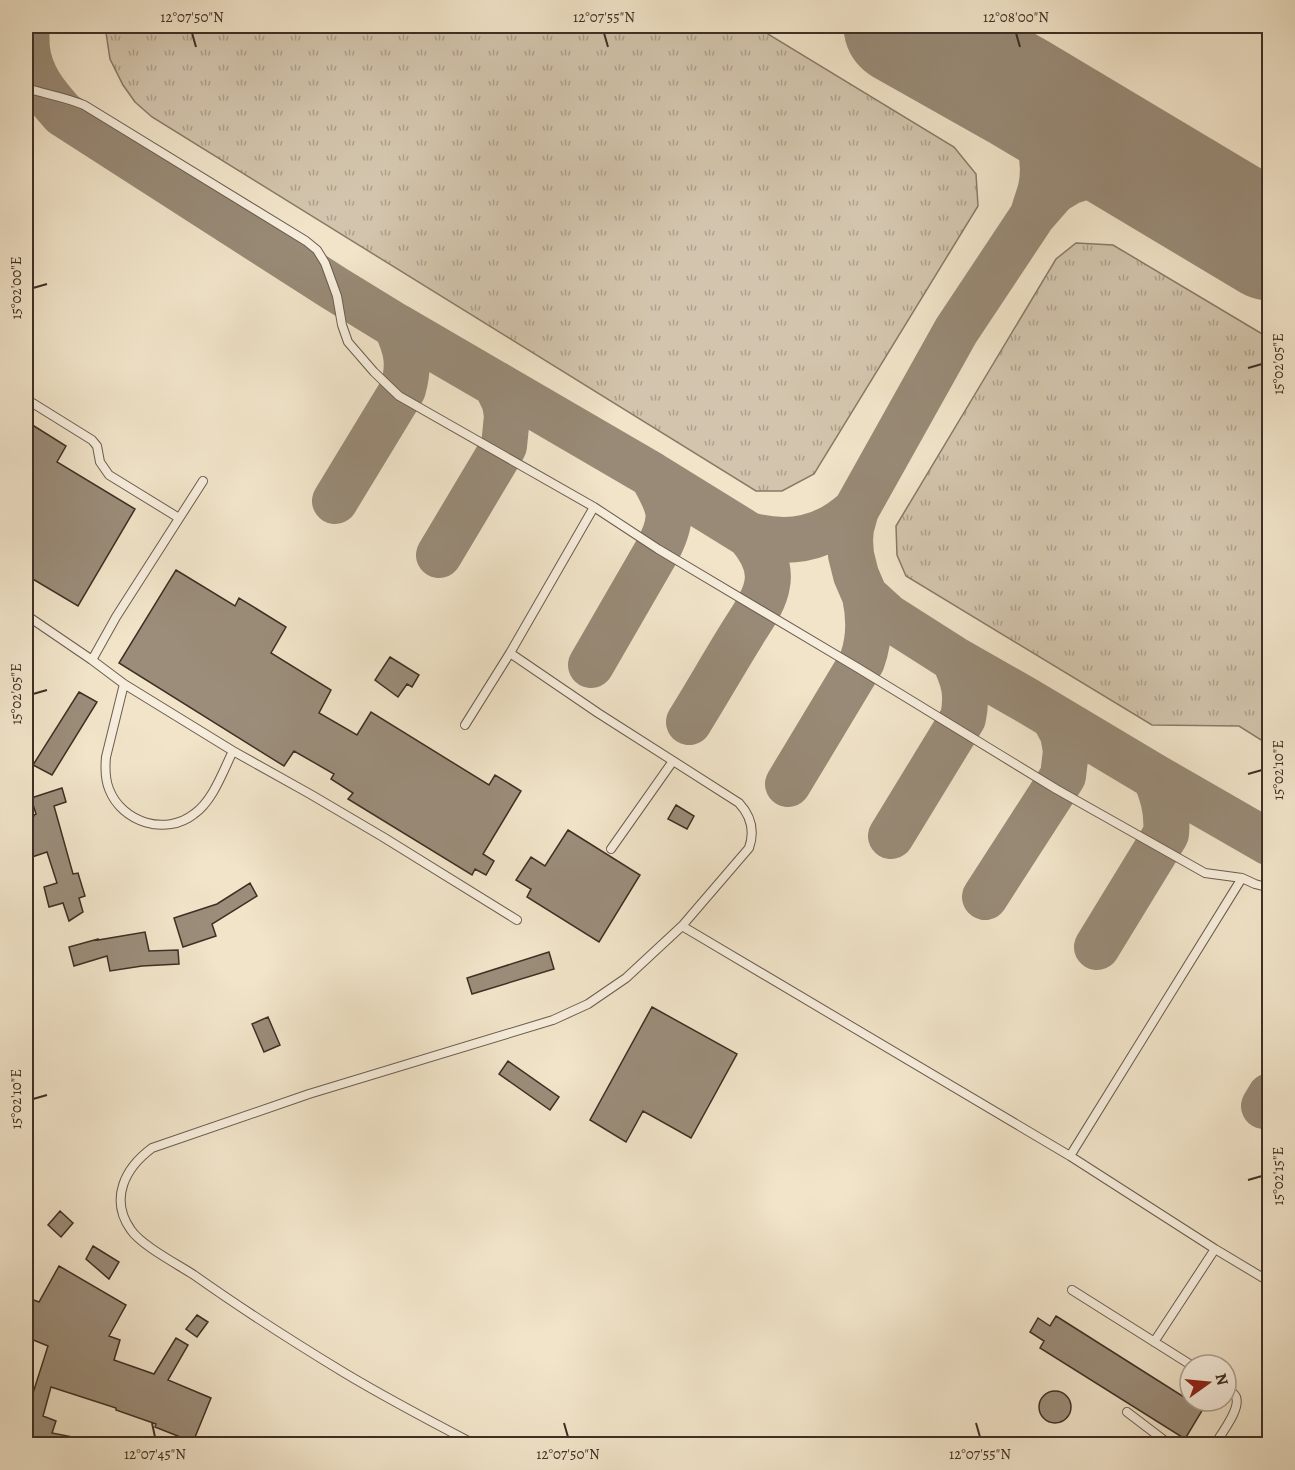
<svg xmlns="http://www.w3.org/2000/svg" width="1295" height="1470" viewBox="0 0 1295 1470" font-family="Alegreya,serif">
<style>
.grass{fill:url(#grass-tufts);stroke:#887a68;stroke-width:1.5}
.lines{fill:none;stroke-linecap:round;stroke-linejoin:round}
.taxiway{stroke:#988a76;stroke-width:46}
.runway{stroke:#988a76;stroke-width:117}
.building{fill:#9b8d7a;stroke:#3e2f24;stroke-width:1.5}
.service-casing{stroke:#6b5c4d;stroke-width:10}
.service{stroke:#f6eddc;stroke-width:8}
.ticks{fill:none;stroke:#3e2f24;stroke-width:2}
.neatline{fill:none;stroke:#3e2f24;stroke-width:2}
.ticks-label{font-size:15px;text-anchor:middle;fill:#3e2f24}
</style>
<defs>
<pattern id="grass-tufts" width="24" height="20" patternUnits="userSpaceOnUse" patternTransform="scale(1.5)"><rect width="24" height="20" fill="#d3c5ad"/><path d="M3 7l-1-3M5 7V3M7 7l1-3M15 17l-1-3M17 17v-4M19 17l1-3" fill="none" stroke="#ada08d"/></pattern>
</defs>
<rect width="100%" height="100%" fill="#f1e4c9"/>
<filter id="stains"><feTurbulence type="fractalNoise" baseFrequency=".00333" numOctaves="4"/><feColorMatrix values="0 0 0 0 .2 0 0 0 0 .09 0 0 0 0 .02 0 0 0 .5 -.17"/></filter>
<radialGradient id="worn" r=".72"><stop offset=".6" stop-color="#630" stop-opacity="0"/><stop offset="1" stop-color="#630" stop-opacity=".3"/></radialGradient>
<!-- grass -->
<path class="grass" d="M 105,26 L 755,26 L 954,147 L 976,174 L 978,206 L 814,474 L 782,491 L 756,491 L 152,117 L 135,102 L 123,85 L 110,59 Z
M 1076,243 L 1113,245 L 1269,338 L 1269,745 L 1239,726 L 1152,725 L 906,576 L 897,555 L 896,526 L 1056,259 Z"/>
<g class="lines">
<!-- taxiway -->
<path class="taxiway" d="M 26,26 C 27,33 26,41 27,49 C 30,76 46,95 63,114 L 334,288 L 396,326 L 652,475 L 749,535 C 790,546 825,539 856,510 L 956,331 L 1033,215 L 1054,191 L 1069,182 L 1115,167 L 1148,169
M 919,35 C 947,40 977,47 1001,26
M 1002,82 C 1008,89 1015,95 1021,103 C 1038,125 1047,160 1041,188 C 1039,197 1035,206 1033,215
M 335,501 L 403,389 C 410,364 407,349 396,326
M 856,510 L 851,528 L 850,540 L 851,555 L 856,575 L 865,596 L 888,617 L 954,659 L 1026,700 L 1155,777 L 1270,843
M 439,555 L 504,446 L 507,416 L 505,403 L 496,384
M 591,665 L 658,549 C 676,515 669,506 652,475
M 689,722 C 707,693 724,663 742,634 C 751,619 764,603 767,585 C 771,566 761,549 749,535
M 788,784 L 862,661 C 870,639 870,619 865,596
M 891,836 L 963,718 C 968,694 964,680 954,659
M 985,897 L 1063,776 L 1066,751 L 1063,734 L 1054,717
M 1097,947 L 1166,834 C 1168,813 1164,796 1155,777
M 1264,1106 L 1270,1096"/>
<!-- runway -->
<path class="runway" d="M 902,26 L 1019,92 L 1270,242"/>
</g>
<!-- building -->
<path class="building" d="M 26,421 L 66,446 L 57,462 L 135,509 L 78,606 L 26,575 Z
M 176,570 L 235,606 L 239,598 L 286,627 L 271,653 L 331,690 L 319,713 L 357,735 L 371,712 L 489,785 L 495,775 L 521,791 L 483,854 L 494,861 L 486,875 L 475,869 L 472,875 L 348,799 L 353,793 L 331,779 L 334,774 L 294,751 L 284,766 L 119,663 Z
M 390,657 L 419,675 L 412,687 L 407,684 L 398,697 L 375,680 Z
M 79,692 L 97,702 L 52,775 L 33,765 Z
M 62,788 L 66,802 L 54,806 L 73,874 L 78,873 L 85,896 L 79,898 L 83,912 L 69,921 L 63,903 L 49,907 L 44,887 L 57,883 L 47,852 L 32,857 L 26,834 L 26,819 L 34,816 L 34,815 L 36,814 L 31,798 Z
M 676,805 L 694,816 L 687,829 L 668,819 Z
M 568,830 L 640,875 L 599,942 L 527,897 L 531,889 L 516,880 L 531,857 L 545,866 Z
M 250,883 L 257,896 L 212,924 L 216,936 L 183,947 L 174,918 L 217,904 Z
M 145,932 L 149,951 L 178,950 L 179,964 L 142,966 L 110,971 L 107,956 L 74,966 L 69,947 L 98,939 L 98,940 Z
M 549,952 L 554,969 L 472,994 L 467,978 Z
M 652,1007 L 737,1054 L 691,1138 L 643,1111 L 626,1142 L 590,1120 Z
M 268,1017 L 280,1045 L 264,1052 L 252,1024 Z
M 508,1061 L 559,1097 L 550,1110 L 499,1074 Z
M 60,1211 L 73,1223 L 61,1237 L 48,1225 Z
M 93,1246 L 119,1262 L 109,1279 L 86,1259 Z
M 59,1266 L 126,1305 L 109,1336 L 120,1340 L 114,1360 L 154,1374 L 176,1338 L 188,1345 L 168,1380 L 211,1398 L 193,1442 L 155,1427 L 156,1424 L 116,1410 L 116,1408 L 51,1387 L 43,1416 L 56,1421 L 52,1433 L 78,1438 L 78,1444 L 39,1444 L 26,1440 L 26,1390 L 33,1393 L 48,1346 L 26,1337 L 26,1297 L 39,1302 Z
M 197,1315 L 208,1322 L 197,1337 L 186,1329 Z
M 1056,1316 L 1203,1409 L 1185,1439 L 1040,1348 L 1044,1341 L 1030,1332 L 1038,1318 L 1050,1326 Z
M1039 1407a16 16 0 1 1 32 0a16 16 0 1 1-32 0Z"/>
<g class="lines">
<defs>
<path id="service" d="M 26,88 C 45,94 65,97 84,105 L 306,241 L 317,250 L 325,263 L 337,296 L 342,325 L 348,342 L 374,372 L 399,396 L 594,507 L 658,549 L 858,668 L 1056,789 L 1205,873 L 1242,878 L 1255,884 L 1270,888
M 26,399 L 92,440 L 97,446 L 100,462 L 109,475 L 179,518
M 26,615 L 92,660 L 124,684 L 233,751 L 310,794 L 383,837 L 517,920
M 92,660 L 116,617 L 203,481
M 124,684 L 106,757 C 105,768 105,779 109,789 C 122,823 166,836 194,814 C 213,801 223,771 233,751
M 465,725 L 510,653 L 594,507
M 611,849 L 673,761
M 682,926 L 1070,1156 L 1215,1249 L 1270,1282
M 1070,1156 L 1242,878
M 1072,1290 L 1191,1365
M 1154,1342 L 1215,1249
M 1127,1412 L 1169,1444
M 474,1444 C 430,1421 386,1398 343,1372 C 292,1341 242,1309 194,1275 C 177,1264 141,1245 131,1230 C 109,1199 125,1168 152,1148 L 309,1094 L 553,1020 L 588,1004 L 626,978 L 682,926 L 749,848 C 755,831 751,816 739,803 L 598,713 L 510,653
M 1215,1444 C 1221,1434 1241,1409 1236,1397 C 1234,1393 1230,1390 1226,1387"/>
</defs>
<!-- service casing -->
<use href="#service" class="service-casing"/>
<!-- service -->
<use href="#service" class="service"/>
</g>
<!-- ticks -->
<path class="ticks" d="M 192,33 L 196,47M 604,33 L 608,47M 1016,33 L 1020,47M 33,288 L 47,284M 1248,368 L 1262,364M 33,694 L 47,690M 1248,774 L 1262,770M 33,1099 L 47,1095M 1248,1180 L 1262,1176M 152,1423 L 155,1437M 564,1423 L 568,1437M 976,1423 L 980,1437"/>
<!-- margin -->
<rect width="1295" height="1470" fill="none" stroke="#f1e4c9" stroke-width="66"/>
<!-- north arrow -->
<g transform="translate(1208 1383) rotate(75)"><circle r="28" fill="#f6eddc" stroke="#aca192" stroke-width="1.5"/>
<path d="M0-4.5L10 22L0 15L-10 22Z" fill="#8f2418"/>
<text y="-9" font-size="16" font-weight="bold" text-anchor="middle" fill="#3e2f24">N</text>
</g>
<rect x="33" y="33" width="1229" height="1404" class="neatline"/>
<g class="ticks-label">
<text x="192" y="22">12°07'50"N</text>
<text x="604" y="22">12°07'55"N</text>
<text x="1016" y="22">12°08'00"N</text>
<text transform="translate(16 288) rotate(-90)" y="5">15°02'00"E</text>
<text transform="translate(1278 364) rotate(-90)" y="5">15°02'05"E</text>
<text transform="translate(16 694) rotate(-90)" y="5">15°02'05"E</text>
<text transform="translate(1278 770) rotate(-90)" y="5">15°02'10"E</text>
<text transform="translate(16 1099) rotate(-90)" y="5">15°02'10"E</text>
<text transform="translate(1278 1176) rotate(-90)" y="5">15°02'15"E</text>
<text x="155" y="1459">12°07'45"N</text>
<text x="568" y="1459">12°07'50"N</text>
<text x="980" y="1459">12°07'55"N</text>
</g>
<rect width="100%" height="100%" filter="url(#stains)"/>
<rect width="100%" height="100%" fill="url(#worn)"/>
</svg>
